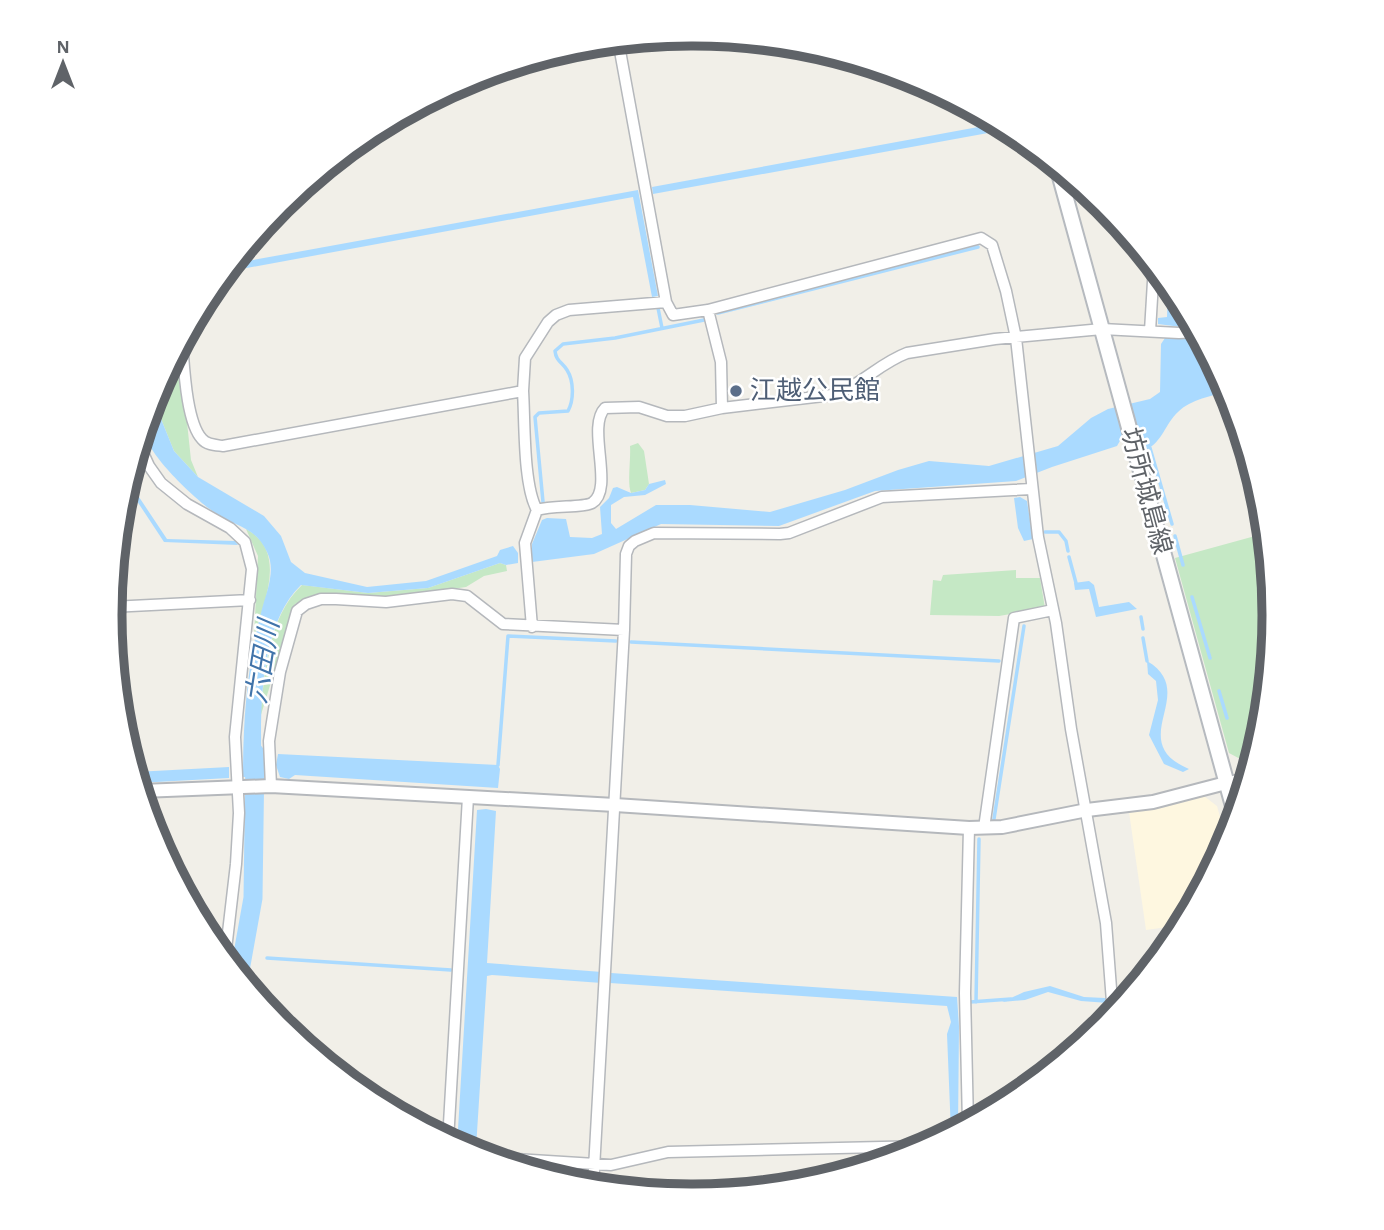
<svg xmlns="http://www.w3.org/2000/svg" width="1384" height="1230" viewBox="0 0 1384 1230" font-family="'Alegreya Sans','Noto Sans JP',sans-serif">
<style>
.commercial{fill:#fef7e0}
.green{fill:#c5e8c5}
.water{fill:#aadaff}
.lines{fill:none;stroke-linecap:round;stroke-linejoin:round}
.stream{stroke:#aadaff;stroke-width:3.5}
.river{stroke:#aadaff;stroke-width:19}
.minor-casing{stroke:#b5b8bc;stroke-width:13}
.tertiary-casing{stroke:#b5b8bc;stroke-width:16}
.secondary-casing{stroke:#b6babf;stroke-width:18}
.minor{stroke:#fff;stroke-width:10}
.tertiary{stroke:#fff;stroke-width:12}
.secondary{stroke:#fff;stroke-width:14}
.service-dot{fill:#5c6f8a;stroke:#fff;stroke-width:2.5}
.labels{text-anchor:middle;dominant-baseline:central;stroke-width:5;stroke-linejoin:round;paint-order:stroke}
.service-label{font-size:26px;fill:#4e5e75;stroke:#fff;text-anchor:start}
.street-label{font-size:26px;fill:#5f6368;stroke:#fff}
.water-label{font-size:28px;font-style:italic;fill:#4174aa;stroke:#fff}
.rim{fill:none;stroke:#5f6368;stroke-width:9}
</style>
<rect width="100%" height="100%" fill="#f1efe8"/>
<!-- commercial -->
<path class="commercial" d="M 1204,796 L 1217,806 L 1227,842 L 1182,925 L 1146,930 L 1129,812 L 1161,808 Z"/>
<!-- green -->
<path class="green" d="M 179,347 L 191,460 L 198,477 L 174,451 L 157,409 L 157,387 Z
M 638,443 L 644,451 L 649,484 L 645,490 L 631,493 C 627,483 631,459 630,446 Z
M 246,529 C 288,551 264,602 254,637 L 258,556 Z
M 1266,533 L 1274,615 L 1262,729 L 1254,758 L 1244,761 L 1229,753 L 1175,558 Z
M 500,563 L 506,565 L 507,571 L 484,576 L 466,587 L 388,598 L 318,595 L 295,604 L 260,718 C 265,673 267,618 302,585 L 368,593 L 428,588 Z
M 1016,570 L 1016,578 L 1040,578 L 1045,608 L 999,616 L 930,615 L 933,580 L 941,581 L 943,575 Z"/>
<!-- water -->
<path class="water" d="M 1000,123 L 1010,129 L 653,194 L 652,187 Z
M 638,190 L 658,296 L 652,297 L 633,197 L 225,272 L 231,264 Z
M 1159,272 L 1176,292 L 1194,326 L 1190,327 L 1189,338 L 1201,339 L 1211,362 L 1214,364 L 1229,391 C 1212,396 1191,399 1178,412 C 1165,424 1163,441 1146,450 L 1141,435 L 1121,439 L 1117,446 L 1052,467 L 1016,481 L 875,491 L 779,526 L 661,524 L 594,554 L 532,562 L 532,544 L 542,520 L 547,518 L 566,519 L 570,537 L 592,538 L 602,534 L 600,507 L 609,498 L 613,488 L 617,487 L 631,493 L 645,490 L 649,484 L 665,480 L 666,484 L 645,495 L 624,497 L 611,505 L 611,523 L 616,529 L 656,505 L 690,505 L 770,512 L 845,490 L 898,470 L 929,461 L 989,466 L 1058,446 L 1091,418 L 1108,409 L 1150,399 L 1160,392 L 1161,344 L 1165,338 L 1181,338 L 1181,327 L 1158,324 L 1158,318 L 1167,317 L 1168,288 L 1158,287 Z
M 157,387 L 157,409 L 174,451 L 198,477 L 264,516 L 281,536 L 291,562 L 305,573 L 367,587 L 426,581 L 497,556 L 500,550 L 513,546 L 518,553 L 518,563 L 506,565 L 500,563 L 428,588 L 368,593 L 301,585 C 257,627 260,720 262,777 L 243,777 C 243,721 247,664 262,609 C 267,591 276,570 267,552 C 255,526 235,527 214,512 C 195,499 143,451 144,428 C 144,416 152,397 157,387 Z
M 126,485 L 131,485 L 167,539 L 235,541 L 238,545 L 164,542 L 129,489 L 125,489 Z
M 1020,497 L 1027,501 L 1033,539 L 1024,541 L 1018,528 L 1014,498 Z
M 1089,581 L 1094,585 L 1099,607 L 1129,602 L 1137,609 L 1096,617 L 1089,589 L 1075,590 L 1074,583 Z
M 1147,661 C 1201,693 1123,741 1189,769 L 1183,772 L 1164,764 L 1149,735 L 1158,700 L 1156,681 L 1148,674 Z
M 278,754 L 498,765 L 500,769 L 498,788 L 295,775 L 289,779 L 280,777 L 276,765 Z
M 229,767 L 229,778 L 138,783 L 135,772 Z
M 486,809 L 496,811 L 487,963 L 602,972 L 602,983 L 492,975 L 487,976 L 476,1148 L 457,1146 L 477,810 Z
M 611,973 L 957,997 L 959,1026 L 958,1129 L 951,1133 L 947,1034 L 951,1022 L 947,1006 L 610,983 Z
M 1050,986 L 1084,997 L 1126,999 L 1122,1004 L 1081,1001 L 1048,992 L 1025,1000 L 1002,1002 L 1024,992 Z"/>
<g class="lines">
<!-- stream -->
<path class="stream" d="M 658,308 L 662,328
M 718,313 L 978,247
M 1150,448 L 1172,524
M 543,502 L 535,417 L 539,413 L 568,411 C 574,400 574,381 567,370 C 562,362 556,361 555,351 L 563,344 L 615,338 L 704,320
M 1045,532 L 1059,532 L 1066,541 L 1068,551
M 1175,536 L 1183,565
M 1069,557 L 1076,583
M 1192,597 L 1210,658
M 1141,617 L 1143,629
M 1143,638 L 1147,661
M 631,642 L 999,661
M 1219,691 L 1227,718
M 498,765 L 508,636 L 616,641
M 994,819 L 1024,626
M 267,958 L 451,970
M 970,1002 L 1011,999
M 976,1002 L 979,839"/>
<!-- river -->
<path class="river" d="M 239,976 L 253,898 L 255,753"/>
<defs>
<path id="minor" d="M 618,40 L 666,302 L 673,315 L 708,310 L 981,238 L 992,245 L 1006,291 L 1016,338 L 1038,537 L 1056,623 L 1071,729 L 1106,923 L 1113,1015
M 708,310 L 721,362 L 722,408
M 1150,331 L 1154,265
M 182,342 C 184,365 186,422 202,439 C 207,445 215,445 223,446 L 523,391 L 525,358 L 548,322 L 556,315 L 569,310 L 666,302
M 523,391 C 525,422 523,485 537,510 L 525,543 L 532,627
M 139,444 L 149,466 L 161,483 L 187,504 L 230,528 L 245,542 L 252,569 L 235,737 L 239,813 L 236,864 L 225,958
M 537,510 C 552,505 583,508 592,503 C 615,489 586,427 605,408 L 639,407 L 667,416 L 685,416 L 722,408 L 832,395 C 860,386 880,363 907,353 L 995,339 L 1102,329 L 1179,333 L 1197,332
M 111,607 L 250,600
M 1226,783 L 1248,777
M 271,786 L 269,741 L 280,672 L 297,611 L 306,604 L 321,599 L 336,599 L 386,602 L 452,594 L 467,596 L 503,624 L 624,630
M 984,828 L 1014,618 L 1053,610
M 968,1124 L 965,993 L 969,828
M 448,1141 L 468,797
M 483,1157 L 611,1165 L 668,1152 L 926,1146
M 593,1187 L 624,630 L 626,554 L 629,546 L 635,541 L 654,533 L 780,534 L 789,533 L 882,497 L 1032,489"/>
<path id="tertiary" d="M 141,791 L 271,786 L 615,805 L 969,828 L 1002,827 L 1087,810 L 1153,802 L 1226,783"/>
<path id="secondary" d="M 1057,166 L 1236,817"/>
</defs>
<!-- minor casing -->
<use href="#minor" class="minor-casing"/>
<!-- tertiary casing -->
<use href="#tertiary" class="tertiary-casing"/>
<!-- secondary casing -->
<use href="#secondary" class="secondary-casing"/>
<!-- minor -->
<use href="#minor" class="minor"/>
<!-- tertiary -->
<use href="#tertiary" class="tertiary"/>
<!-- secondary -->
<use href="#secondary" class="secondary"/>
</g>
<!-- markers -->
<circle class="service-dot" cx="736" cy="391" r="7"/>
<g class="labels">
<!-- service labels -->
<g class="service-label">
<text x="750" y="391">江越公民館</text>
</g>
<!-- street labels -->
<g class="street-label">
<text transform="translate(1146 491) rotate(75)">坊所城島線</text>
</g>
<!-- water labels -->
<g class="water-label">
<text transform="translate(264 662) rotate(-81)">六田川</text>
</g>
</g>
<!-- crop -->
<path d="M0 0H1384V1230H0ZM691 46H693A569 569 0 0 1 1262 615V615A569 569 0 0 1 693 1184H691A569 569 0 0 1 122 615V615A569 569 0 0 1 691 46Z" fill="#fff" fill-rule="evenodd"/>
<path class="rim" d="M691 46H693A569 569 0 0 1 1262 615V615A569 569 0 0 1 693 1184H691A569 569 0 0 1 122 615V615A569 569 0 0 1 691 46Z"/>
<!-- north arrow -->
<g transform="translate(63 63)" stroke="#ffffff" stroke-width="5" paint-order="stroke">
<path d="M0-5L12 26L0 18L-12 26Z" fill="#5f6368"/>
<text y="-10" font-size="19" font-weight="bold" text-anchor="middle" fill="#5f6368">N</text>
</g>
</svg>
